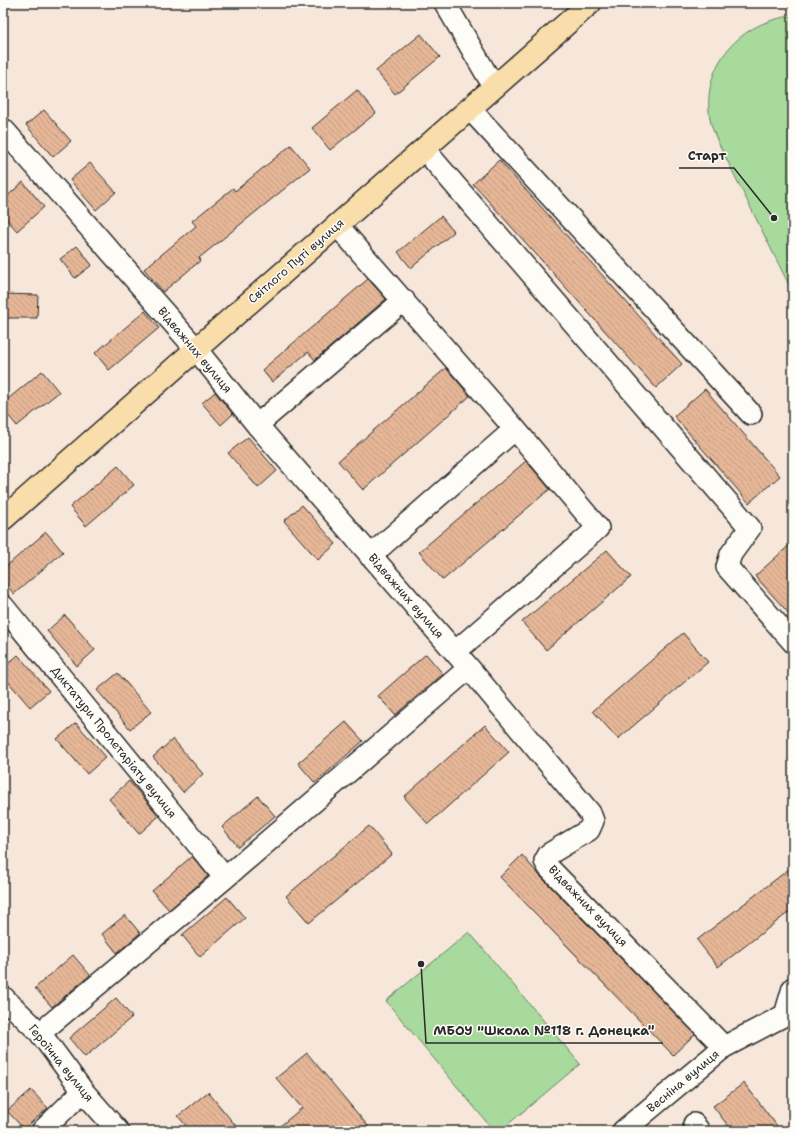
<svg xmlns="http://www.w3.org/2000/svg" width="796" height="1134" viewBox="0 0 796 1134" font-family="'Shantell Sans',sans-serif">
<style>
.garden{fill:#a7da9c;stroke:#698264}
.building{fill:url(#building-back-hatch);stroke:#2b2b2b}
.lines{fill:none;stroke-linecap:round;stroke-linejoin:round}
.minor-casing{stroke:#2b2b2b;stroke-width:24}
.major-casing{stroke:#2b2b2b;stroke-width:25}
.minor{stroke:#fdfcf7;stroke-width:21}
.major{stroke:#f9deab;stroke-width:22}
.labels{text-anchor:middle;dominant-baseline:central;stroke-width:3;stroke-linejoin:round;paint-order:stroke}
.street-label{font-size:12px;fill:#2b2b2b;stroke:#fdfcf7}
.leader{fill:none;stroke:#2b2b2b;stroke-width:1.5}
.callout-dot{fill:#2b2b2b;stroke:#fdfcf7;stroke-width:1.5}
.callout-label{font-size:13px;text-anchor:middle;font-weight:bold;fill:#2b2b2b;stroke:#fdfcf7;stroke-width:3;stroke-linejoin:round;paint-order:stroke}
</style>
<defs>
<pattern id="building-back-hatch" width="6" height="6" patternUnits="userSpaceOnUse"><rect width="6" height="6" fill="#e6b697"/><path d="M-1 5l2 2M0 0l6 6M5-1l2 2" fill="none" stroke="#c59d82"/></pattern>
</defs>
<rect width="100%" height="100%" fill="#f6e7da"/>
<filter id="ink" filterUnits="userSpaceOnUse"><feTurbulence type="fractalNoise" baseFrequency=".025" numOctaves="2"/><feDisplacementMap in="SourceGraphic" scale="8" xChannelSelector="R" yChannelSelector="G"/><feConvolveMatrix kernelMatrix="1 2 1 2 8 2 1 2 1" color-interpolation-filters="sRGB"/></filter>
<g filter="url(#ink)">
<!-- garden -->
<path class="garden" d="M 793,16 L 793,293 L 718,142 C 715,135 711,127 710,119 C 701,65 740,21 793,16 Z
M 469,932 L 580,1064 L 500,1131 L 494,1131 L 386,1001 Z"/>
<!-- building -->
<path class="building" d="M 421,34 L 440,57 L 395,94 L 376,71 Z
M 357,90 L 376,113 L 330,150 L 312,128 Z
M 44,110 L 71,141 L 53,157 L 26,125 Z
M 291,145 L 310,168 L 199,258 L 201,260 L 163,292 L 144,269 L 196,226 L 192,221 L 233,188 L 235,191 Z
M 499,160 L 682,364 L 656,388 L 473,184 Z
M 90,163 L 116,192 L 96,210 L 70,180 Z
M 23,182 L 44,207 L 17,231 L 3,215 L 3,200 Z
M 441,216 L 454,232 L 411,268 L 398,252 Z
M 77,246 L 92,265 L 75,278 L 60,259 Z
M 368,279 L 386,299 L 315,360 L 308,352 L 272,382 L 262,370 Z
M 3,294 L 38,295 L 37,318 L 3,318 Z
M 145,311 L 159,328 L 109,370 L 95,353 Z
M 446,368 L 470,396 L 363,490 L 338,461 Z
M 42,371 L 59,392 L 17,426 L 3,409 L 3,403 Z
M 705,389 L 780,476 L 749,503 L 674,416 Z
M 215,392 L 233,414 L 221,425 L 202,403 Z
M 248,437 L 277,471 L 258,488 L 228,453 Z
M 526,461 L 550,489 L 443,580 L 419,552 Z
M 118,466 L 134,485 L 86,526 L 70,507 Z
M 302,505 L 336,544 L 318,560 L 284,521 Z
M 46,532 L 63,552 L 14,594 L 3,581 L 3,569 Z
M 793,542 L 793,618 L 755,576 Z
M 607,550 L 631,577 L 546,650 L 522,622 Z
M 65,615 L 95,650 L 77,666 L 47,631 Z
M 683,633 L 708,662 L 618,739 L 593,711 Z
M 426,654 L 443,674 L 395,715 L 378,696 Z
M 18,655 L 49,691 L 30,707 L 3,676 L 3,668 Z
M 118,673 L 151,712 L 130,729 L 97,690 Z
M 346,722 L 363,741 L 315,783 L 298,763 Z
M 76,723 L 106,757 L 87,774 L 57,739 Z
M 485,725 L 509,752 L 428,824 L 404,797 Z
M 173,739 L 203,774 L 183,792 L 153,757 Z
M 129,781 L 159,816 L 139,834 L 109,799 Z
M 258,796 L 275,816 L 238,847 L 222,827 Z
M 369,826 L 392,854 L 309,923 L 286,896 Z
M 522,855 L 540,876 L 695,1034 L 673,1055 L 500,877 Z
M 192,856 L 208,876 L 169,910 L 152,891 Z
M 793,866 L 793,909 L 718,967 L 697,940 Z
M 227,897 L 245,918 L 200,957 L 182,935 Z
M 125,915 L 140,933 L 117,953 L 102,934 Z
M 73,955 L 90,975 L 52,1007 L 35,988 Z
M 116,998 L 132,1017 L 85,1057 L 69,1038 Z
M 307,1053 L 372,1131 L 274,1131 L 302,1108 L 276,1078 Z
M 744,1083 L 781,1131 L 732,1131 L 713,1106 Z
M 31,1090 L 48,1108 L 24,1129 L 7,1111 Z
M 208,1092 L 240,1131 L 190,1131 L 178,1116 Z"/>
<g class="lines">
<defs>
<path id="minor" d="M 445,3 L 494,87
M 470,109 L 751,414
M 3,129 L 196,349 L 257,425 L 469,668 L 590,813 L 593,821 L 589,830 L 549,854 L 545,861 L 549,868 L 724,1047
M 424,149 L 750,528 L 731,554 L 727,567 L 793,642
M 337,225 L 515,429 L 598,528 L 455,652
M 257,425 L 404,300
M 370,556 L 515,429
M 3,606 L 225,878
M 3,997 L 40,1033 L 83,1091 L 118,1131
M 40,1033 L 225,878 L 469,668
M 694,1124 L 699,1131
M 42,1131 L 83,1091
M 623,1131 L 724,1047 L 785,1015 L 793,988"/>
<path id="major" d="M 3,519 L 590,3"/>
</defs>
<!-- minor casing -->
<use href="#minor" class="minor-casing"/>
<!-- major casing -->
<use href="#major" class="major-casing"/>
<!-- minor -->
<use href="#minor" class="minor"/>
<!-- major -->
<use href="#major" class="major"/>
</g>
</g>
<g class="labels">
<!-- street labels -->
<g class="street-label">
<text transform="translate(296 261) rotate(-41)">Світлого Путі вулиця</text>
<text transform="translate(195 350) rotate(50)">Відважних вулиця</text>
<text transform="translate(406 596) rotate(49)">Відважних вулиця</text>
<text transform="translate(114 742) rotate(51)">Диктатури Пролетаріату вулиця</text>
<text transform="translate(588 906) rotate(46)">Відважних вулиця</text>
<text transform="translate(61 1063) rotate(51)">Героїчна вулиця</text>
<text transform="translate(683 1081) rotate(-40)">Весніна вулиця</text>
</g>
</g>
<!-- callouts -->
<path class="leader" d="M774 218L734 168H679M421 964L426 1043H663"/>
<g class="callout-dot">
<circle cx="774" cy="218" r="4"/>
<circle cx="421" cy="964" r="4"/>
</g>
<g class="callout-label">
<text x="707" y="160">Старт</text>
<text x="544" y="1035">МБОУ "Школа №118 г. Донецка"</text>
</g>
<!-- margin -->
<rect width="796" height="1134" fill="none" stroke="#fdfcf7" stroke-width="16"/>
<rect x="8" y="8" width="780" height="1118" fill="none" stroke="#2b2b2b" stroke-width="1.5" filter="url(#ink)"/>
</svg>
